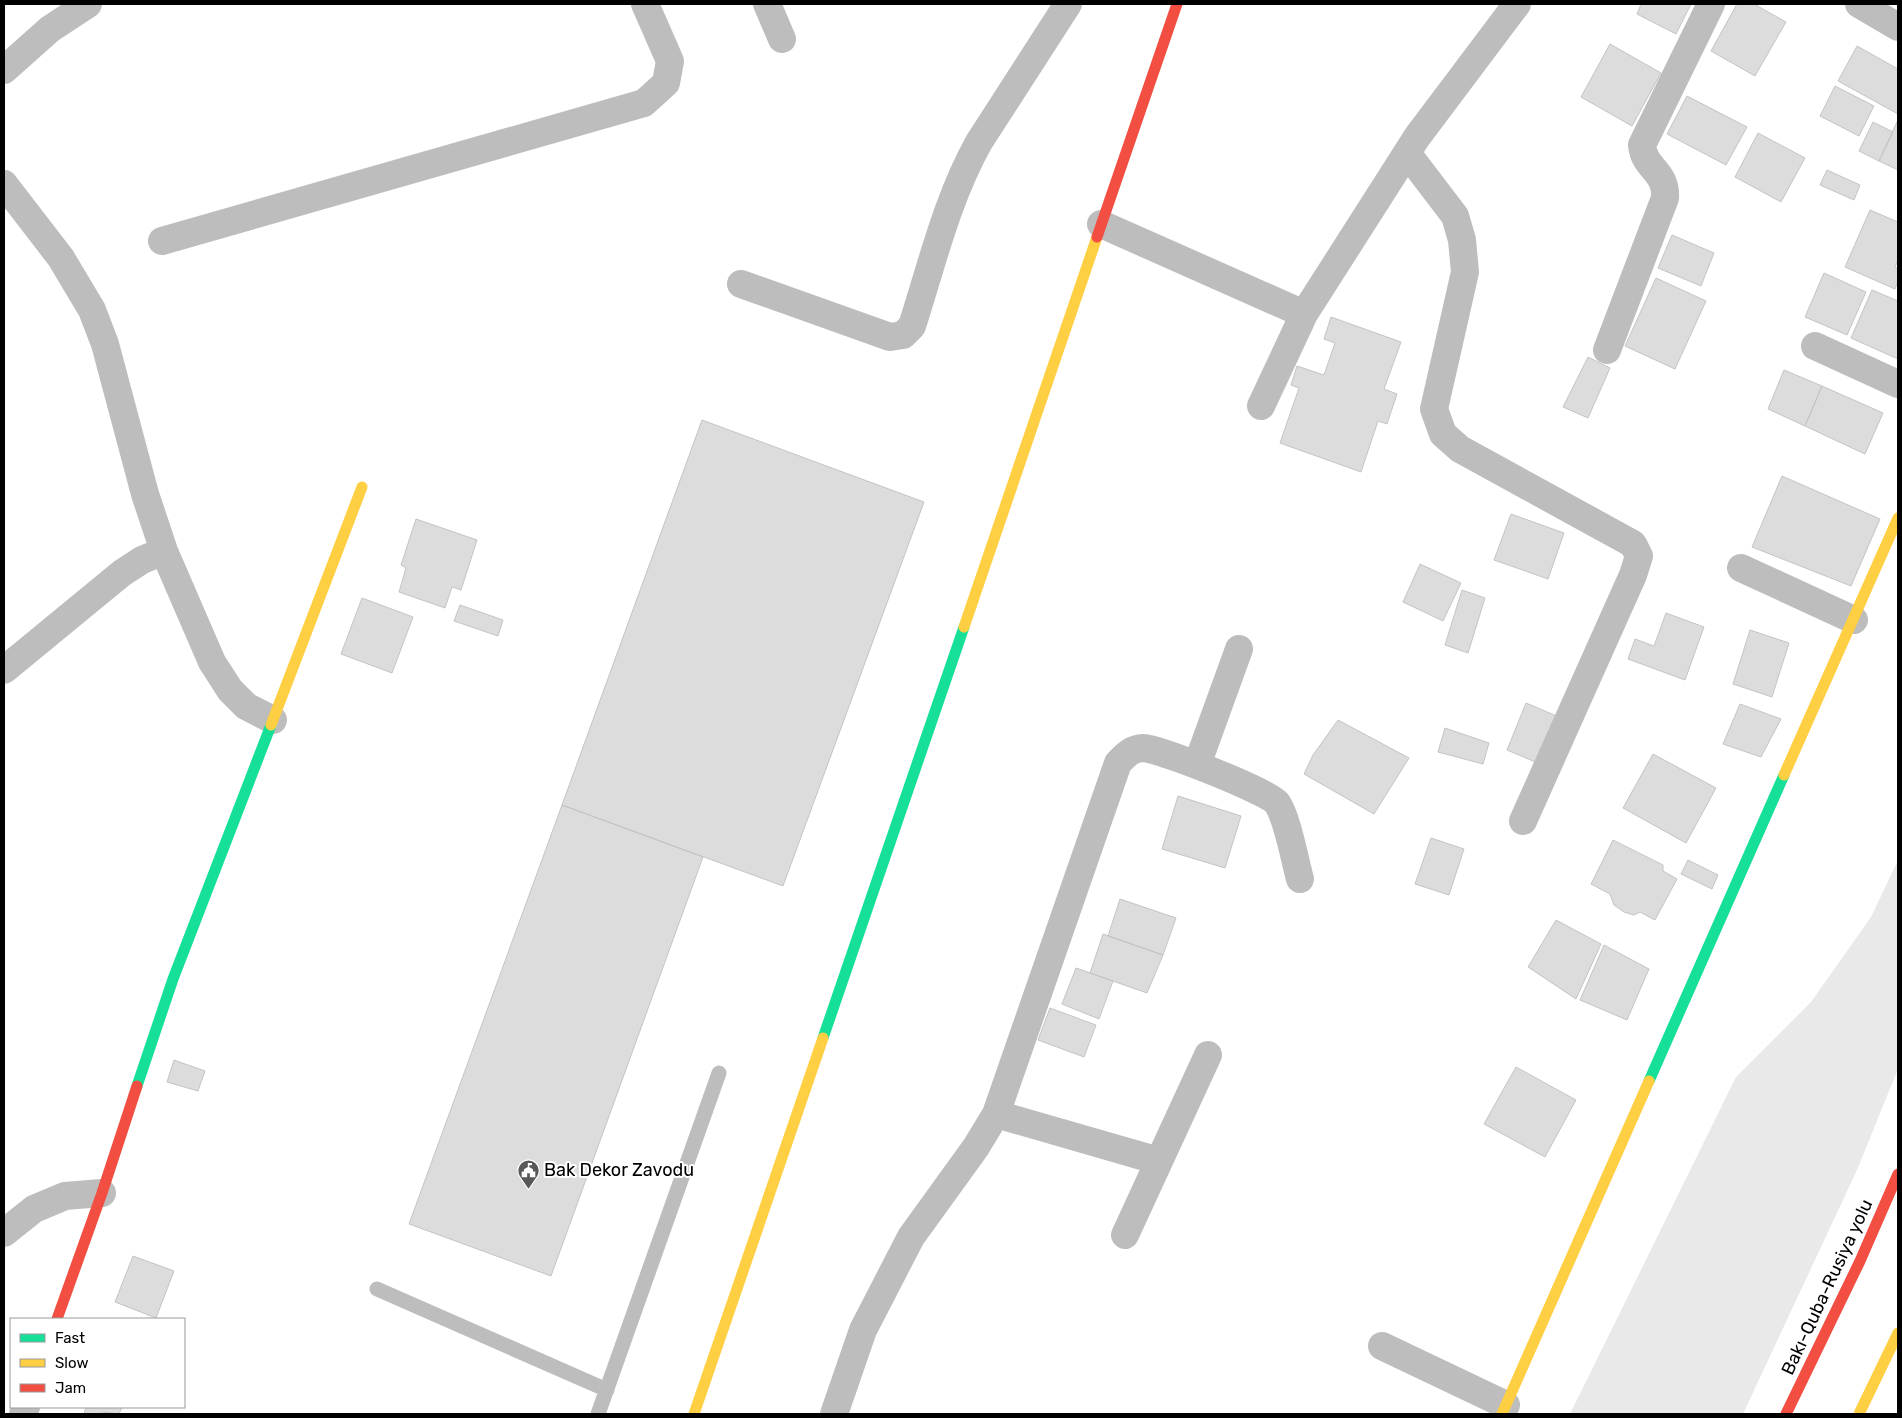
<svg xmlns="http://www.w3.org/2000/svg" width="1902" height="1418" viewBox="0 0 1902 1418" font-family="Rubik,sans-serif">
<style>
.green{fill:#e9e9e9}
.building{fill:#dcdcdc;stroke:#c4c4c4}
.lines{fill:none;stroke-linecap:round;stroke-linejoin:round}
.lane{stroke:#bdbdbd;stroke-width:15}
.street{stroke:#bdbdbd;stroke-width:28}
.fast{stroke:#16e098;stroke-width:11}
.slow{stroke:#ffcf43;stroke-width:11}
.jam{stroke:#f24e42;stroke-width:11}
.labels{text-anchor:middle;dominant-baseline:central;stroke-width:4;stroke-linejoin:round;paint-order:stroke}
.poi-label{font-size:18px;fill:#000;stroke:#fff;text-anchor:start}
.street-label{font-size:18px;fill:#000;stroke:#fff}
</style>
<rect width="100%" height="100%" fill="#fff"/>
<!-- green -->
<path class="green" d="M 1898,860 L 1898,1069 L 1857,1170 L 1743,1414 L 1570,1414 L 1736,1077 L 1811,1002 L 1871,917 Z"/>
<!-- building -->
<path class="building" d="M 1641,4 L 1691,4 L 1676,34 L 1637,14 Z
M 1737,4 L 1754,4 L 1786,22 L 1755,76 L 1711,51 Z
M 1610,44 L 1661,73 L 1632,126 L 1581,97 Z
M 1857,46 L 1898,69 L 1898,114 L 1838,81 Z
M 1835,86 L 1874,106 L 1859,136 L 1820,116 Z
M 1687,96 L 1747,127 L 1726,165 L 1667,134 Z
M 1873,122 L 1893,132 L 1879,161 L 1859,151 Z
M 1897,122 L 1898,123 L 1898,170 L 1879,161 Z
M 1758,133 L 1805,158 L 1781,202 L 1735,177 Z
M 1827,170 L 1860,185 L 1854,200 L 1820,185 Z
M 1870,210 L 1898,222 L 1898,260 L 1895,267 L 1898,269 L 1898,281 L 1895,289 L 1845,267 Z
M 1672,235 L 1714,253 L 1701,286 L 1658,268 Z
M 1824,273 L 1866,292 L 1847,335 L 1805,317 Z
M 1656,278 L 1706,301 L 1675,369 L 1625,346 Z
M 1872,290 L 1898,301 L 1898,359 L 1851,338 Z
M 1331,317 L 1401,342 L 1384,389 L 1397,394 L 1387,424 L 1378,421 L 1361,472 L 1280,443 L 1299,388 L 1291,385 L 1297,366 L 1324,375 L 1335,343 L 1324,339 Z
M 1588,357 L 1610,368 L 1588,418 L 1563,407 Z
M 1784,370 L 1822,386 L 1805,426 L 1768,409 Z
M 1822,386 L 1883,413 L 1865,454 L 1805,426 Z
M 702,420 L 924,502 L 783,886 L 562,805 Z
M 1782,476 L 1880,519 L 1851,586 L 1752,547 Z
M 1511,514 L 1564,533 L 1548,579 L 1494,560 Z
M 416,519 L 477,540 L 461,590 L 452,587 L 445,608 L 399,592 L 406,568 L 401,565 Z
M 1420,564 L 1461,583 L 1443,621 L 1403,602 Z
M 1462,590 L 1485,598 L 1468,653 L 1445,645 Z
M 362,598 L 413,617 L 392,673 L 341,654 Z
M 460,605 L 503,620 L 498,636 L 454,621 Z
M 1666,613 L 1704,627 L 1685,680 L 1628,659 L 1635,639 L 1654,646 Z
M 1750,630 L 1789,643 L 1772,697 L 1733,684 Z
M 1526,703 L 1559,717 L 1540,764 L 1507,750 Z
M 1740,704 L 1781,719 L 1761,757 L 1723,744 Z
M 1338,720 L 1409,758 L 1374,814 L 1304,774 L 1313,755 Z
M 1445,728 L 1489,743 L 1483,764 L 1438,752 Z
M 1653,754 L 1716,788 L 1686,843 L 1623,808 Z
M 1178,796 L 1241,816 L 1225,868 L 1162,849 Z
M 562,805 L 703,857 L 551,1276 L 409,1224 Z
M 1431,838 L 1464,849 L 1449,895 L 1415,884 Z
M 1613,840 L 1663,865 L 1663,871 L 1677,879 L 1655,920 L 1640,912 L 1634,915 L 1624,912 L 1614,905 L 1610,894 L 1591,884 Z
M 1688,860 L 1718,875 L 1712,889 L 1681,874 Z
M 1120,899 L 1176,918 L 1163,955 L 1108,936 Z
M 1556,920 L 1601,944 L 1576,999 L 1528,967 Z
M 1103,934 L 1163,955 L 1147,993 L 1090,973 Z
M 1604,945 L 1649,969 L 1627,1020 L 1580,1000 Z
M 1076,968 L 1113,981 L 1099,1019 L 1062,1004 Z
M 1050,1008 L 1096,1025 L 1084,1057 L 1038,1040 Z
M 174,1060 L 205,1071 L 198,1091 L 167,1082 Z
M 1516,1067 L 1576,1100 L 1545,1157 L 1484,1124 Z
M 133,1256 L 174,1271 L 156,1318 L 115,1302 Z
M 84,1407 L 122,1407 L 119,1414 L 102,1412 L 101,1414 L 84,1414 L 86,1407 Z"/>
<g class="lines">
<!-- lane -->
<path class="lane" d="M 377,1289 L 607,1390
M 598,1414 L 719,1073"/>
<!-- street -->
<path class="street" d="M 767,4 L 782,39
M 1859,4 L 1898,27
M 4,70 L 50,29 L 88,4
M 1407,153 L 1455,216 L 1462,240 L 1465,272 L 1434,409 L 1443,434 L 1460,449 L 1633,544 L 1639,556 L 1633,575 L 1523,821
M 4,184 L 61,258 L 92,310 L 105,344 L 145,494 L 164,551 L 212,662 L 230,690 L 246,706 L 273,720
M 1101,224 L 1304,314
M 162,241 L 644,103 L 666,83 L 670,61 L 645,4
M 741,284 L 890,337 L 903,335 L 912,326 C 932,264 947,199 979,142 L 1068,4
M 1815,346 L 1898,384
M 1607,350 L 1665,198 C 1667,171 1644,169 1642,145 L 1711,4
M 1261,406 L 1304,314 L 1417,137 L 1517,4
M 1741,568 L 1854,620
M 4,670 L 122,573 L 142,560 L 164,551
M 1197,765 L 1239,649
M 996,1114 L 1118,763 C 1125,756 1132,748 1143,748 C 1160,749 1267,791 1277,803 C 1287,817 1295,861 1300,879
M 4,1233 L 34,1209 L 65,1196 L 102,1193
M 1125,1235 L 1208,1055
M 1382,1346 L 1506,1405
M 23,1414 L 26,1407
M 834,1414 L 863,1330 L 911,1237 L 976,1147 L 996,1114 L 1159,1161"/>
<!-- fast -->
<path class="fast" d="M 823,1038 L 964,627
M 1649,1081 L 1784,775
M 137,1086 L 173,979 L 271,725"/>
<!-- slow -->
<path class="slow" d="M 964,627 L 1097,237
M 271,725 L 362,487
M 1784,775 L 1898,518
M 694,1414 L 823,1038
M 1502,1414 L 1649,1081
M 1859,1414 L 1898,1333"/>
<!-- jam -->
<path class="jam" d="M 1097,237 L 1177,4
M 57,1319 L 102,1193 L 137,1086
M 1786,1414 L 1860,1261 L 1898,1174"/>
</g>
<!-- icons -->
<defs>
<symbol id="civic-pin" viewBox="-11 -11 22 30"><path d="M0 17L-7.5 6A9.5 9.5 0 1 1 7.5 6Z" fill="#595959" stroke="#fff"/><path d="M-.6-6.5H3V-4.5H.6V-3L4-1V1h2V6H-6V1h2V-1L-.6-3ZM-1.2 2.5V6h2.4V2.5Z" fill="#fff"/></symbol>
</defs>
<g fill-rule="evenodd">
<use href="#civic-pin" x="516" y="1158" width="25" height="34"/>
</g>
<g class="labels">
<!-- poi labels -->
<g class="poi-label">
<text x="544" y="1170">Bak Dekor Zavodu</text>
</g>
<!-- street labels -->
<g class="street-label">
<text transform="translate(1827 1287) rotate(-65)">Bakı-Quba-Rusiya yolu</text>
</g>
</g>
<!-- border -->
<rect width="1902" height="1418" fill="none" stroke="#000000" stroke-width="10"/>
<!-- legend -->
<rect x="10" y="1318" width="175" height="90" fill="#ffffff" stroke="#999999"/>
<rect x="20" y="1334" width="25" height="8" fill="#16e098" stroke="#999999"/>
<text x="55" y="1343" font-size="15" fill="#000000">Fast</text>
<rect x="20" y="1359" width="25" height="8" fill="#ffcf43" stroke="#999999"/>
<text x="55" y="1368" font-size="15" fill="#000000">Slow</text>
<rect x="20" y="1384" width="25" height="8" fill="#f24e42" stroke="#999999"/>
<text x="55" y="1393" font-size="15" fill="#000000">Jam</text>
</svg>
